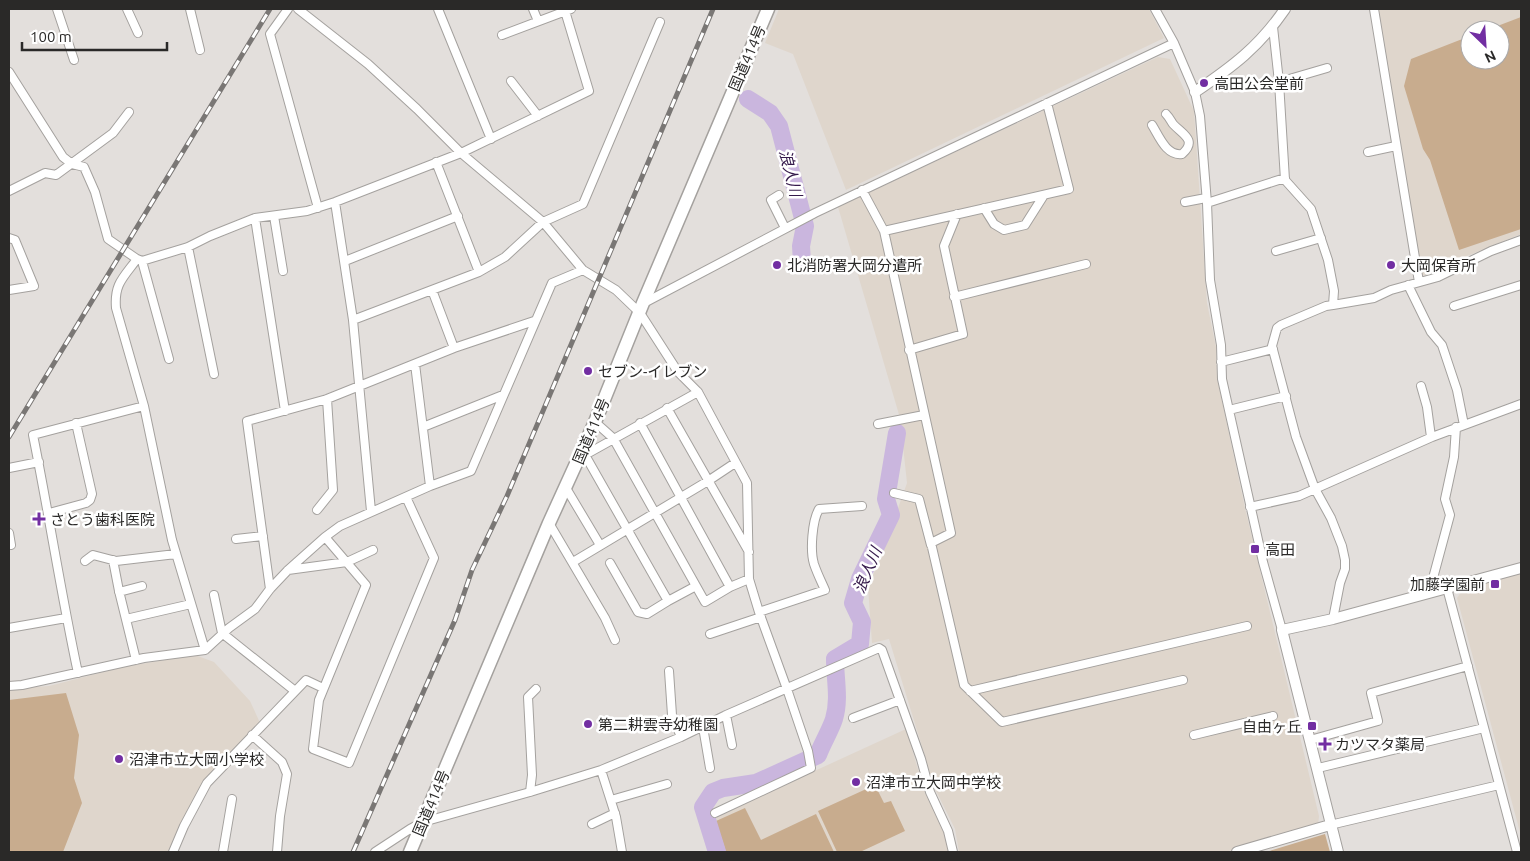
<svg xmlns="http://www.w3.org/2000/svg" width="1530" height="861" viewBox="0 0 1530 861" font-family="Ubuntu,'Noto Sans JP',sans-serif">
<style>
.built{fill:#dfd6cc;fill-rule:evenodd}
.green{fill:#c8ac8e}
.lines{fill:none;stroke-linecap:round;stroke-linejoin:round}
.river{stroke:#cab6de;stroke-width:18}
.minor-casing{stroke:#a4a19e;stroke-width:10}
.tertiary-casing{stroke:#a4a19e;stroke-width:12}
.trunk-casing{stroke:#a4a19e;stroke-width:15}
.minor{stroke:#fff;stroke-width:8}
.tertiary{stroke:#fff;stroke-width:10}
.trunk{stroke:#fff;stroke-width:12}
.rail-casing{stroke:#7a7775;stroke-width:5}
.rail{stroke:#fff;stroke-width:3;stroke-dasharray:9;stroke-linecap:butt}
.poi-dot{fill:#722ea2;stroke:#fff;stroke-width:2}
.labels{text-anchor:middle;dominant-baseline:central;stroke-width:5;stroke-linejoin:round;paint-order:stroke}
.street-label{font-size:15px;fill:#2a2928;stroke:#fff}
.poi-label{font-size:15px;fill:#2a2928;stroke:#fff;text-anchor:start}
.water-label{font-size:16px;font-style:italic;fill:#351a4b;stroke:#fff}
</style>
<rect width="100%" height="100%" fill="#e3dfdc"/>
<!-- built -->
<path class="built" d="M 779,9 L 1149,9 L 1164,38 L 846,190 L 793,54 L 765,43 Z
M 1376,9 L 1521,9 L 1521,234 L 1467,256 L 1454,265 L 1438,271 L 1421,276 ZM 1470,30 L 1500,30 L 1500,60 L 1470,60 Z
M 1158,57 L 1170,59 L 1194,111 L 1207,303 L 1216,347 L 1217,378 L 1245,508 L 1319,816 L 1318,826 L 1225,852 L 959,852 L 955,829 L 935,789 L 889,639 L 872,643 L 868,587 L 881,556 L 907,483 L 900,418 L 838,207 Z
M 1521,572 L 1521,836 L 1457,598 L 1464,588 Z
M 195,655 L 214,662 L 250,701 L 261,725 L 205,786 L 171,852 L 9,852 L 9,689 L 49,686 L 123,667 Z
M 906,729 L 925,793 L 945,832 L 948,852 L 721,852 L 710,819 Z"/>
<!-- green -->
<path class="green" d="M 1521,17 L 1521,229 L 1459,250 L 1430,160 L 1423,149 L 1404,86 L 1411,59 L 1470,36 L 1470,60 L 1500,60 L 1500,30 L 1487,30 Z
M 66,693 L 79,735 L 74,778 L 82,803 L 63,852 L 9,852 L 9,700 Z
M 875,785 L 884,803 L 891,801 L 905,831 L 860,852 L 837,852 L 818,811 Z
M 745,808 L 761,840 L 816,814 L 834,852 L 726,852 L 716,821 Z
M 1325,834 L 1330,852 L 1266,852 Z"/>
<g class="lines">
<!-- river -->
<path class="river" d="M 748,99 L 770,113 L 779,126 L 805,226 L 801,246 L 802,262
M 717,852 L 703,807 L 713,792 L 723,788 L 756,783 L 818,755 C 822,744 831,729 834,719 C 840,699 835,679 835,659 L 860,644 L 862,622 L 853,603 L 860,579 L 891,515 L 886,499 L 897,433"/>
<defs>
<path id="minor" d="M 57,9 L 74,60
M 127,9 L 138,33
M 190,9 L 200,50
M 288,9 L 270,34 L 318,208
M 298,9 L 368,64 L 417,109 L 461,153 L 543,222 L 583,270 L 616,290 L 640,313 L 678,372 L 698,392 L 747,483 L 749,579 L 759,612 L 787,689 L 808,751 L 811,768 L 715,813
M 438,9 L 491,139
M 533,9 L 538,21
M 1155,9 L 1174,43 L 1195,92 L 1200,116 L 1207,203 L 1210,280 L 1221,345 L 1222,379 L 1263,562 L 1282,630
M 1374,9 L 1419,282
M 1273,27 L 1279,82 L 1285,180 L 1311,209 L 1328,260 L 1334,291 L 1333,305 L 1326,306 L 1281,325 L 1277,328 L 1272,346 L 1296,437 L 1315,489 L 1331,518 L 1342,546 L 1345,560 L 1345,569 L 1340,583 L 1333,619
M 502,35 L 571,9
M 9,72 L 63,157 L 72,164 L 84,167 L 95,192 L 108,239 L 137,259 L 142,261 L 188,247 L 210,236 L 255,218 L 307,211 L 335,202 L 461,153 L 589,91 L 565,11
M 511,81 L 538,116
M 1279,82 L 1327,68
M 1047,103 L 1069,189 L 884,231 L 951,533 L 931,543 L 964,685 L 1002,722 L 1183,680
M 1152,125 C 1159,136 1166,156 1182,154 C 1198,140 1182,134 1173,124 C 1171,121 1169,117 1166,114
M 1368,152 L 1396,146
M 436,162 L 479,272
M 862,190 L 884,231
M 9,191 L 45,173 L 56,175 L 113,133 L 129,112
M 779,195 L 771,200 L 785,228
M 335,202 L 353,320 L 371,511
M 1185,202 L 1206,198
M 1207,203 L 1285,178
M 984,208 L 994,224 L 1004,230 L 1025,225 L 1044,195
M 274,216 L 283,271
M 255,218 L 285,411
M 9,238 L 15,240 L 34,286 L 9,290
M 188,247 L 214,374
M 1276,251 L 1321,238
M 137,259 C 123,278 114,284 116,308 L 144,406 L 172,540 L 205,650
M 142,261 L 169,359
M 345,261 L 458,216
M 1408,285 L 1431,332 L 1442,345 L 1457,390 L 1464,425
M 432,290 L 454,348
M 954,297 L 1086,264
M 644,303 L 815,213 L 1174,43
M 1333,305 L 1374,298 L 1391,290 L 1438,277 L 1491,251 L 1521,240
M 1454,306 L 1521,285
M 353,320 L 479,272 L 505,257 L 543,222 L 583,204 L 660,22
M 909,350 L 963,334 L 944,246 L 957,214
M 1221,362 L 1273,349
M 415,364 L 430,486
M 1421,386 L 1427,407 L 1431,437
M 667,408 L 749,552
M 1229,410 L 1286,396
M 595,422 L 613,438 L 705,602 L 730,587 L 749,579
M 640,423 L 730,587
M 878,424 L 924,415
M 423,427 L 503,395
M 582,453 L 585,455 L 668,601 L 647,614 L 638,612 L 610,563
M 585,455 L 698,392
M 9,468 L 39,462
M 566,488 L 600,545
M 894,493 L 919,499 L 931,545
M 1250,507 L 1299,496 L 1432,437 L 1521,404
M 317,510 L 333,490 L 327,399
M 49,513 L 86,503 L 90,500 L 92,494 L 76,423
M 549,523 L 605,618 L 615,640
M 9,533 L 11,545
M 325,537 L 366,585 L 319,700 L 313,749 L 349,763 L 434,558 L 406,497
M 236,539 L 263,536
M 113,560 L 119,591 L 136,660
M 85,561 L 93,555 L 116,561 L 176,554
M 573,562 L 708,481 L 735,463
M 288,570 L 347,562 L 373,550
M 1447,588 L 1517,852
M 270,589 L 247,421 L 327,399 L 454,348 L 534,321
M 119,592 L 142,586
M 1429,593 L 1450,515 L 1445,499 L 1454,457 L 1456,427
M 214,595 L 222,633 L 295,691
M 668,601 L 696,586
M 759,612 L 825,590 C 821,581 817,573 814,564 C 810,551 812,521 819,509 L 862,506
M 126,619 L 191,604
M 9,628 L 66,618
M 710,634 L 761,617
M 669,671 L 672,715 L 681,737
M 78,673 C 61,594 49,514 33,435 L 144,406
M 9,686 L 22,685 L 144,658 L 205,650 L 229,628 L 255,609 L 270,589 L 288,570 L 325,537 L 340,526 L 430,486 L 471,471 L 552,283 L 583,270
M 970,691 L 1247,626
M 726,715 L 732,745
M 853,718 L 900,700
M 703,727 L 710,768
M 252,735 L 282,762 L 287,774 L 280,816 L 277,852
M 1194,735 L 1273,716
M 1310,740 L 1378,721 L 1371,693 L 1468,666
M 1318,768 L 1484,728
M 601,770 L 616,817 L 622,852
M 530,792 L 532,775 L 528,697 L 536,689
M 611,800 L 667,784
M 592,824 L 615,813
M 1330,825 L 1499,785
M 173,852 L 184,826 L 207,783 L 306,680 L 323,688
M 223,852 L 232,799
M 375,852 L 410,829 L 423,822 L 530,792 L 601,770 L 681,737 L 726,715 L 879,648 L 882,650 L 921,759 L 930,792 L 948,831 L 953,852"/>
<path id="tertiary" d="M 1195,92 C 1232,67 1259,47 1285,9
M 1237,852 L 1330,825
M 1338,852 L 1282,630 L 1333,619 L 1521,568"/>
<path id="trunk" d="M 410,852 L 549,523 L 595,422 L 643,303 L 768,9"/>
</defs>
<!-- minor casing -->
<use href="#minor" class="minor-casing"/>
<!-- tertiary casing -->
<use href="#tertiary" class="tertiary-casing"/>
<!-- trunk casing -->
<use href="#trunk" class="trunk-casing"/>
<!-- minor -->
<use href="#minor" class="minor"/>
<!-- tertiary -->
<use href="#tertiary" class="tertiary"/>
<!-- trunk -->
<use href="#trunk" class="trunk"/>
<defs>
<path id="rail" d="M 9,437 L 270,9
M 353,852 L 455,620 L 472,570 L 507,496 L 713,9"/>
</defs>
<!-- rail casing -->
<use href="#rail" class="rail-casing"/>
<!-- rail -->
<use href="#rail" class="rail"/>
</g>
<!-- markers -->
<g class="poi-dot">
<circle cx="1204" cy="83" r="5"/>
<circle cx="777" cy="265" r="5"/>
<circle cx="1391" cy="265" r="5"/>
<circle cx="588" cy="371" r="5"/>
<path d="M36.5 511.5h5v5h5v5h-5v5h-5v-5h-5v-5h5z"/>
<rect x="1250" y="544" width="10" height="10" rx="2.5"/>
<rect x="1490" y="579" width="10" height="10" rx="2.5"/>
<circle cx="588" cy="724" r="5"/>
<rect x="1307" y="721" width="10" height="10" rx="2.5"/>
<path d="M1322.5 736.5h5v5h5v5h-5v5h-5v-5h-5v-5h5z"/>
<circle cx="119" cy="759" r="5"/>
<circle cx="856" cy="782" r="5"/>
</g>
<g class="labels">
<!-- street labels -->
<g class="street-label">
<text transform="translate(747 58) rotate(-67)">国道414号</text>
<text transform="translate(591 431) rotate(-67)">国道414号</text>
<text transform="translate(431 803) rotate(-67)">国道414号</text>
</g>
<!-- poi labels -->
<g class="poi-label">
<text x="1214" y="83">高田公会堂前</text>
<text x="787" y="265">北消防署大岡分遣所</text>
<text x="1401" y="265">大岡保育所</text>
<text x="598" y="371">セブン-イレブン</text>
<text x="50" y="519">さとう歯科医院</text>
<text x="1265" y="549">高田</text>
<text x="1485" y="584" text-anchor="end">加藤学園前</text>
<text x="598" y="724">第二耕雲寺幼稚園</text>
<text x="1302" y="726" text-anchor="end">自由ヶ丘</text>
<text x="1335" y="744">カツマタ薬局</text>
<text x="129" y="759">沼津市立大岡小学校</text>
<text x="866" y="782">沼津市立大岡中学校</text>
</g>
<!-- water labels -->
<g class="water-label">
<text transform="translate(791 173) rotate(76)">浪人川</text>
<text transform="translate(867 570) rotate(-67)">浪人川</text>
</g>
</g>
<!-- border -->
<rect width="1530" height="861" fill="none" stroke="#2a2928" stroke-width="20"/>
<!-- north arrow -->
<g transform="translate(1485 45) rotate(155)"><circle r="24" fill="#ffffff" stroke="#aaa9a9"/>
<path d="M0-4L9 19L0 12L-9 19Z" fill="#722ea2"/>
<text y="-8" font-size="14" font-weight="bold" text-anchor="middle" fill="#2a2928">N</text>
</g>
<!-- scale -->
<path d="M22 42v8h145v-8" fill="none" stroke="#2a2928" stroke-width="2.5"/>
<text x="30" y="42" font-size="15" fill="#2a2928" stroke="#ffffff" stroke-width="4" paint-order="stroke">100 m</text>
</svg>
